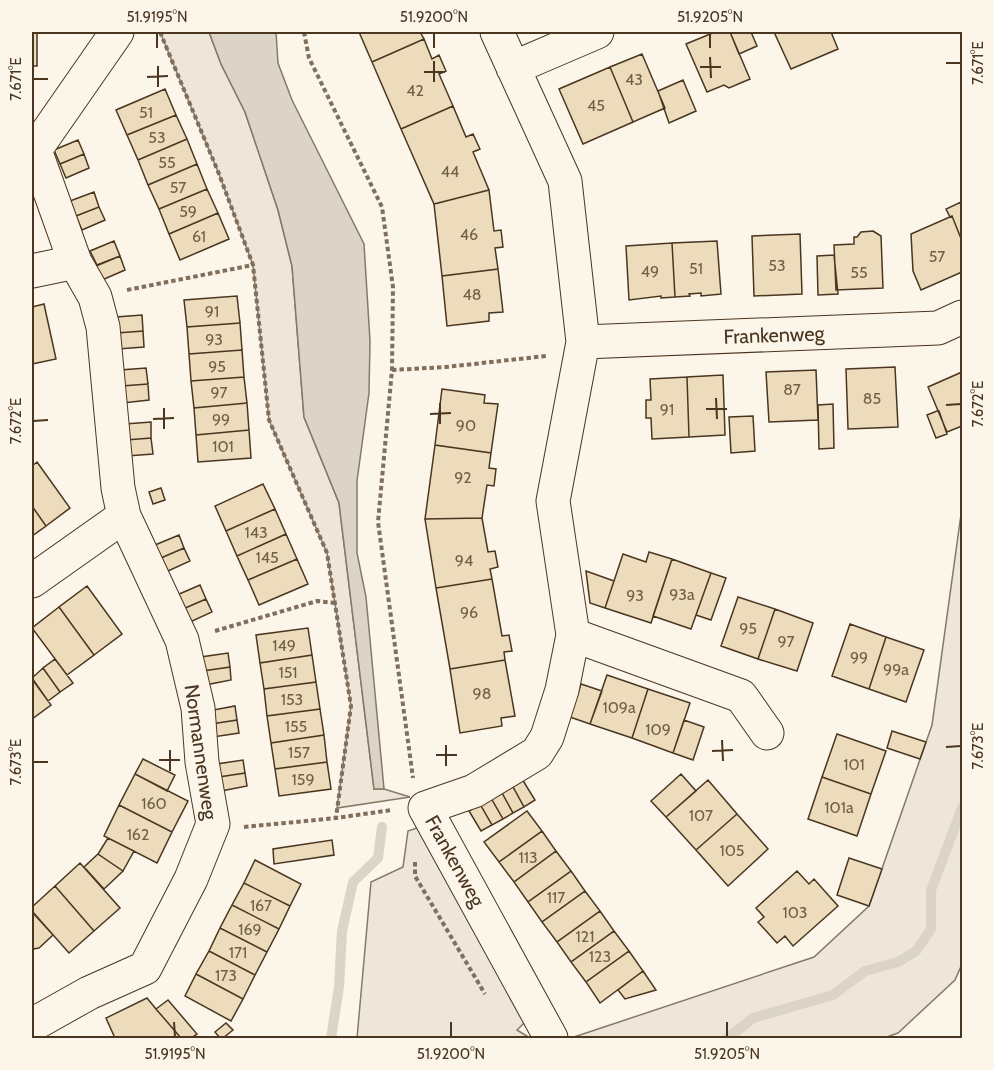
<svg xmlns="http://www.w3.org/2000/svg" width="994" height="1070" viewBox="0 0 994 1070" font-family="Cabin,sans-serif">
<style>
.green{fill:#ede6d9;stroke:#887966;stroke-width:1.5}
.water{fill:#dcd4c6;stroke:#887966;stroke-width:1.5}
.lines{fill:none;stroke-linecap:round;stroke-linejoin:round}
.stream{stroke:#dcd4c6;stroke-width:10}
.building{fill:#ecdcbc;stroke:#4a3520;stroke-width:1.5}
.minor-casing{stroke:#4a3520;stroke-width:35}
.path{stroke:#7f6f5c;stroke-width:4;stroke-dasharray:4.5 3;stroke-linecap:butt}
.minor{stroke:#fbf6e9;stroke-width:33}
.ticks{fill:none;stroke:#4a3520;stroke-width:2}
.labels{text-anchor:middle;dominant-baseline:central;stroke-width:4.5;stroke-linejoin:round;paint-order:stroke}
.number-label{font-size:16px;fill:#725f47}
.street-label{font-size:20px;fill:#4a3520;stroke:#fbf6e9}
.neatline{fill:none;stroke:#4a3520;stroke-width:2}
.ticks-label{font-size:15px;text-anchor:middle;fill:#4a3520}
</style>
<rect width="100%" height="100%" fill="#fbf6e9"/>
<!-- green -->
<path class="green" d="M 160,32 L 209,32 L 221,64 L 245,112 L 278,210 L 292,266 L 304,417 L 339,503 L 374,789 L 384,789 L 410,797 L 337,808 L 351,706 L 327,553 L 269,420 L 253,265 L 219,174 Z
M 962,507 L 962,964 L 955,980 L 898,1033 L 884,1038 L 571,1038 L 814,957 L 869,906 L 932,725 Z
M 420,827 L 527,1020 L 517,1030 L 530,1038 L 357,1038 L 371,882 L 403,867 L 408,831 Z"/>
<!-- water -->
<path class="water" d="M 209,32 L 276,32 L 278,63 L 292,100 L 364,244 L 370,341 L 369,393 L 357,481 L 357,553 L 366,597 L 384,789 L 374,789 L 339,503 L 304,417 L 292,266 L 278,210 L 245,112 L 221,64 Z"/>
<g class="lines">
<!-- stream -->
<path class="stream" d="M 331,1038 L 339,987 L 342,931 L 353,882 L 378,858 L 382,827
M 728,1038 L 753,1018 L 833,995 L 865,971 L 898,962 L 916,951 L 931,929 L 931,890 L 962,808"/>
</g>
<!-- building -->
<path class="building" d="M 32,32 L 37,32 L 37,66 L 32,66 Z
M 359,32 L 420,32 L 424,39 L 372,62 Z
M 715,32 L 730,32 L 750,79 L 729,88 L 724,85 L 707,92 L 686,44 Z
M 730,32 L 751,32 L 757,46 L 739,54 Z
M 774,32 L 831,32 L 838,49 L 791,69 Z
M 424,39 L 432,59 L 439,55 L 446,71 L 439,74 L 453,106 L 401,129 L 372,62 Z
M 642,54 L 665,108 L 633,122 L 610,67 Z
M 610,67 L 633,122 L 583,144 L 559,89 Z
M 683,80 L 696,111 L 669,123 L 658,91 Z
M 165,89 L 176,115 L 127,135 L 116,110 Z
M 453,106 L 466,137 L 473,134 L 480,149 L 473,152 L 489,190 L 434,204 L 401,129 Z
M 176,115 L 187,139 L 138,160 L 127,135 Z
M 187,139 L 197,164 L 148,185 L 138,160 Z
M 78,140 L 84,154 L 60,164 L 54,150 Z
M 84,154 L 89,168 L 66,178 L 60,164 Z
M 197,164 L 207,189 L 159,209 L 148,185 Z
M 207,189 L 218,213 L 169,234 L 159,209 Z
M 489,190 L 494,231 L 501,230 L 503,247 L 495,248 L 498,269 L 442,276 L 434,204 Z
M 94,192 L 99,207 L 76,216 L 70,201 Z
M 961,202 L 962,205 L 962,241 L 952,216 L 950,217 L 946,209 Z
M 99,207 L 105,220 L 82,230 L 76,216 Z
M 218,213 L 229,239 L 180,260 L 169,234 Z
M 952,216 L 962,241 L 962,272 L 921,290 L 913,271 L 911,234 Z
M 873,231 L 881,236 L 883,288 L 836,290 L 834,245 L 854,244 L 854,237 L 857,237 L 861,232 Z
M 800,234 L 802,294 L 754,296 L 752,236 Z
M 114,241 L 120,256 L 97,265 L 90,251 Z
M 717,241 L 721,294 L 701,296 L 701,293 L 689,294 L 690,296 L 675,297 L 672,243 Z
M 672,243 L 675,297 L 661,298 L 661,296 L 629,300 L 626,246 Z
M 834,255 L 838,294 L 818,295 L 817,256 Z
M 120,256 L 125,270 L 102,280 L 96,266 Z
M 498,269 L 503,312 L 489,313 L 489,321 L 447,326 L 442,276 Z
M 237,296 L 240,323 L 187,327 L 184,300 Z
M 44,304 L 56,359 L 32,364 L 32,307 Z
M 142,315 L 143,331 L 117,333 L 116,317 Z
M 240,323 L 242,350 L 189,354 L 187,327 Z
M 143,331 L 144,347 L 118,349 L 117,333 Z
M 242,350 L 244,377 L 191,381 L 189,354 Z
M 895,367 L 898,427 L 848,429 L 846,369 Z
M 146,368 L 148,384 L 122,386 L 120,370 Z
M 816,370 L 818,420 L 769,422 L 766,372 Z
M 962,372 L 962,426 L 947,432 L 928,387 Z
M 723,375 L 725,435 L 689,437 L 687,377 Z
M 244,377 L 247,403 L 194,408 L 191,381 Z
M 687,377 L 689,437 L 652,439 L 651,418 L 646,418 L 646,400 L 651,400 L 650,379 Z
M 148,384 L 149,400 L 123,403 L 122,386 Z
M 442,389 L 485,395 L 484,403 L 498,404 L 491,453 L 435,445 Z
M 247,403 L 249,430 L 196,435 L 194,408 Z
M 833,404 L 834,448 L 819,449 L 818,405 Z
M 937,411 L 939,411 L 947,434 L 936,438 L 927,415 Z
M 753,416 L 755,451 L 731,453 L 729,417 Z
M 151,422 L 151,438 L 126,440 L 125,424 Z
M 249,430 L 251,458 L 198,462 L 196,435 Z
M 151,438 L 153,454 L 127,456 L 126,440 Z
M 435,445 L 491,453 L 489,468 L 496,469 L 494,486 L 487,485 L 482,518 L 425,519 Z
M 37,462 L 70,508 L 46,526 L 32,506 L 32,466 Z
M 263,484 L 275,509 L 226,531 L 215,506 Z
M 161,488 L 165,500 L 153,504 L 149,492 Z
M 32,506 L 46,526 L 32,536 Z
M 275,509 L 286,534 L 237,556 L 226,531 Z
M 482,518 L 488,552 L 495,551 L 498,567 L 490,569 L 492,579 L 436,588 L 425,519 Z
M 286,534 L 297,559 L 248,580 L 237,556 Z
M 179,535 L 184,548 L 161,558 L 155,545 Z
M 184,548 L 190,561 L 168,571 L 161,558 Z
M 649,552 L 672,559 L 651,623 L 605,608 L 623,554 L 646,562 Z
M 297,559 L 308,584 L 259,605 L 248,580 Z
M 672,559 L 711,573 L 691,629 L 653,616 Z
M 586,571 L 614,581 L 605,608 L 590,603 Z
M 711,573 L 726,578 L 711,620 L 696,615 Z
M 492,579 L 502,636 L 509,635 L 512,651 L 504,652 L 505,660 L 450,669 L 436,588 Z
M 200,585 L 206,599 L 183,609 L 177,595 Z
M 87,586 L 122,634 L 94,655 L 59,607 Z
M 738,597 L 775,609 L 758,659 L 721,646 Z
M 206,599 L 212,612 L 190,622 L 183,609 Z
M 59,607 L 94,655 L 67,675 L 32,628 Z
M 775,609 L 813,623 L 797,671 L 758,659 Z
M 850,624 L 886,637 L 869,689 L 832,676 Z
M 308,628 L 312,655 L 260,663 L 256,635 Z
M 886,637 L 924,650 L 906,702 L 869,689 Z
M 228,653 L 230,667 L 203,671 L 201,657 Z
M 312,655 L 316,682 L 264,689 L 260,663 Z
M 55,659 L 73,683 L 60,692 L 43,668 Z
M 505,660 L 515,716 L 501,718 L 502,726 L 460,733 L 450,669 Z
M 230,667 L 231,680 L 205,685 L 203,671 Z
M 43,668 L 60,692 L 48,701 L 32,678 Z
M 607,675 L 648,689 L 632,738 L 590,724 Z
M 32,679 L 51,705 L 32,719 Z
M 316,682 L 320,709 L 267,716 L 264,689 Z
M 581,684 L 602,691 L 590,724 L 570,717 Z
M 648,689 L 690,703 L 673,753 L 632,738 Z
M 235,706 L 237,720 L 211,724 L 208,711 Z
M 320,709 L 324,735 L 271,743 L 267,716 Z
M 237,720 L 239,733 L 213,737 L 211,724 Z
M 684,720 L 704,727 L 693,760 L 673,753 Z
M 892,731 L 926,742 L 920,759 L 887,748 Z
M 837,734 L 886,751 L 871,794 L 822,777 Z
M 324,735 L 327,762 L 275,769 L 271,743 Z
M 143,759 L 175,775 L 167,791 L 135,774 Z
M 243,760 L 245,773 L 219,777 L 217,764 Z
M 327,762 L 331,789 L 279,796 L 275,769 Z
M 245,773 L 247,786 L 221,791 L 219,777 Z
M 135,774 L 188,801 L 172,832 L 119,805 Z
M 681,774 L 696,791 L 666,817 L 651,801 Z
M 822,777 L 871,794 L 857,836 L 808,819 Z
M 522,779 L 535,800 L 524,807 L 512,785 Z
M 708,780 L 737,814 L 696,850 L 666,817 Z
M 512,785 L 524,807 L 513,813 L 501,791 Z
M 501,791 L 513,813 L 503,819 L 491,798 Z
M 491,798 L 503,819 L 492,825 L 480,804 Z
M 480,804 L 492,825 L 481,831 L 469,811 Z
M 119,805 L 172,832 L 157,863 L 104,836 Z
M 527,811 L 542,831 L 499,862 L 484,842 Z
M 737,814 L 768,849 L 728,886 L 696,850 Z
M 542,831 L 556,851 L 514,882 L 499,862 Z
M 108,838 L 134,851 L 123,871 L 98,854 Z
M 332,840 L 334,855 L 274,864 L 273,849 Z
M 556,851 L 571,871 L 528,902 L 514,882 Z
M 98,854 L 123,871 L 104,889 L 84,867 Z
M 849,858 L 882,869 L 869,906 L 837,895 Z
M 255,860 L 301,884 L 290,906 L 244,883 Z
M 80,863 L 120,908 L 94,931 L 55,886 Z
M 571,871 L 585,891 L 542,922 L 528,902 Z
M 797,871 L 809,884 L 814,879 L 838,906 L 793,946 L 785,936 L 777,943 L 758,922 L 764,917 L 756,908 Z
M 244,883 L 290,906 L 279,929 L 232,905 Z
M 55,886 L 94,931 L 69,953 L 32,911 L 32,907 Z
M 585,891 L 600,911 L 557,942 L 542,922 Z
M 232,905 L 279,929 L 267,952 L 220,928 Z
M 600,911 L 614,931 L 571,962 L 557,942 Z
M 33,913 L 53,935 L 39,948 L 33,949 L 32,915 Z
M 220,928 L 267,952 L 255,975 L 209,951 Z
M 614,931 L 629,951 L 586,982 L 571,962 Z
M 209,951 L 255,975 L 243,999 L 196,974 Z
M 629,951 L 643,971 L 600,1003 L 586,982 Z
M 643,971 L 656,990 L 625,999 L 618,990 Z
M 196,974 L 243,999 L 231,1021 L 185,996 Z
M 147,998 L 156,1009 L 181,1038 L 115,1038 L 106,1018 Z
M 168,1000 L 197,1034 L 191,1038 L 181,1038 L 156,1009 Z
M 226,1023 L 233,1030 L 223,1038 L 220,1038 L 215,1032 Z"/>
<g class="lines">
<defs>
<path id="minor" d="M 497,32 L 565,181 L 583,342 L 553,501 L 573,635 L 562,690 L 547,737 L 537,753 L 474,791 L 425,808 L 551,1038
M 513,68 L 597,32
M 32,271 L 75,262
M 583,342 L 938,328 L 962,317
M 32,581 L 124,516
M 573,635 L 741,696 L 767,733
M 32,1025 L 89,993 L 145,968 L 191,879 L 213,824 L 202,762 L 198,708 L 182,640 L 124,516 L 118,488 L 103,327 L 95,297 L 75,262 L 35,150 L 117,32"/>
</defs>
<!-- minor casing -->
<use href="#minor" class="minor-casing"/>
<!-- path -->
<path class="path" d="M 160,32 L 219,174 L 253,265 L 269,420 L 327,553 L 351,706 L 336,818
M 304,32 L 309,58 L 382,207 L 393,287 L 392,370 L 378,522 L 413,778
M 127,290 L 253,265
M 392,370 L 446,367 L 546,356
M 215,631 L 317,601 L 335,603
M 244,827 L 336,818 L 392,810
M 415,862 L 415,876 L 485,994"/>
<!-- minor -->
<use href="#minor" class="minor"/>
</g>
<!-- ticks -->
<path class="ticks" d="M 157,33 L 157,48M 434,33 L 434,48M 710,33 L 710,48M 710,57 L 711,78M 434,61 L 434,82M 946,63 L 961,63M 158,66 L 158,87M 700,67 L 721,67M 424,72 L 445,72M 147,77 L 168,76M 33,79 L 48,79M 716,398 L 717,419M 440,403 L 440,424M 946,405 L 961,404M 164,408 L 164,429M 706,409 L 727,409M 430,414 L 451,413M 153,419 L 174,418M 33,421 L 48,420M 722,740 L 723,761M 446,745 L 446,766M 946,747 L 961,746M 170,750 L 170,771M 712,751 L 733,750M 436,755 L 457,755M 159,760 L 180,760M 33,762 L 48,762M 174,1022 L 175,1037M 451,1022 L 451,1037M 727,1022 L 727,1037"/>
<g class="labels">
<!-- number labels -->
<g class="number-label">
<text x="634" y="79">43</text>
<text x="415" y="90">42</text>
<text x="596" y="105">45</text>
<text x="146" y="112">51</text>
<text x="157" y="137">53</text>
<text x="167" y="162">55</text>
<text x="450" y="171">44</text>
<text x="178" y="187">57</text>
<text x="188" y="211">59</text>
<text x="469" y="234">46</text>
<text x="199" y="236">61</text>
<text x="937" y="256">57</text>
<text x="777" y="265">53</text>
<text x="696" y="268">51</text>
<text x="650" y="271">49</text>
<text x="859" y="272">55</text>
<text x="472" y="294">48</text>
<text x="212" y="311">91</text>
<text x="214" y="339">93</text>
<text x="217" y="366">95</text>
<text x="792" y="389">87</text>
<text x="219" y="392">97</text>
<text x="872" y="398">85</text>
<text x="667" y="409">91</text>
<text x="221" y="419">99</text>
<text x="466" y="425">90</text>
<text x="223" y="446">101</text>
<text x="463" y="477">92</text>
<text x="256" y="532">143</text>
<text x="267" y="557">145</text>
<text x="464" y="560">94</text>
<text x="682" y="594">93a</text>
<text x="635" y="595">93</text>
<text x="469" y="612">96</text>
<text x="748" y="628">95</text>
<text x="786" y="641">97</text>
<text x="284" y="645">149</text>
<text x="859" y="657">99</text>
<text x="896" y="669">99a</text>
<text x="288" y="672">151</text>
<text x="482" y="693">98</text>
<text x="292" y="699">153</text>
<text x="619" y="707">109a</text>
<text x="296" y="726">155</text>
<text x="658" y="729">109</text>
<text x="299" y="752">157</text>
<text x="854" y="764">101</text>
<text x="303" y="779">159</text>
<text x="154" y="803">160</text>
<text x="839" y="807">101a</text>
<text x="701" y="815">107</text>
<text x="138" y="834">162</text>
<text x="732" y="850">105</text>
<text x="528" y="857">113</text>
<text x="556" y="897">117</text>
<text x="261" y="905">167</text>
<text x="795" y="912">103</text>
<text x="250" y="929">169</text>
<text x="585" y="936">121</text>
<text x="238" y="952">171</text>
<text x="600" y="956">123</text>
<text x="226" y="975">173</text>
</g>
<!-- street labels -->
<g class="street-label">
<text transform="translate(774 335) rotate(-2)">Frankenweg</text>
<text transform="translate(201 752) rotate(82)">Normannenweg</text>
<text transform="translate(455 861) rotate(61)">Frankenweg</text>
</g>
</g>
<!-- border -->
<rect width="994" height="1070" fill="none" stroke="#fbf6e9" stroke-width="66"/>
<rect x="33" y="33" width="928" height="1004" class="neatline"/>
<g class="ticks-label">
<text x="157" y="22">51.9195°N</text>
<text x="434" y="22">51.9200°N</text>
<text x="710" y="22">51.9205°N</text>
<text transform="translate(978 63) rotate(-90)" y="5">7.671°E</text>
<text transform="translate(16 79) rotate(-90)" y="5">7.671°E</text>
<text transform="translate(978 404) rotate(-90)" y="5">7.672°E</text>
<text transform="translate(16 421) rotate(-90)" y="5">7.672°E</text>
<text transform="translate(978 746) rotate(-90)" y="5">7.673°E</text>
<text transform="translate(16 762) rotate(-90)" y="5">7.673°E</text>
<text x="175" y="1059">51.9195°N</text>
<text x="451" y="1059">51.9200°N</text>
<text x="727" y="1059">51.9205°N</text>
</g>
</svg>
